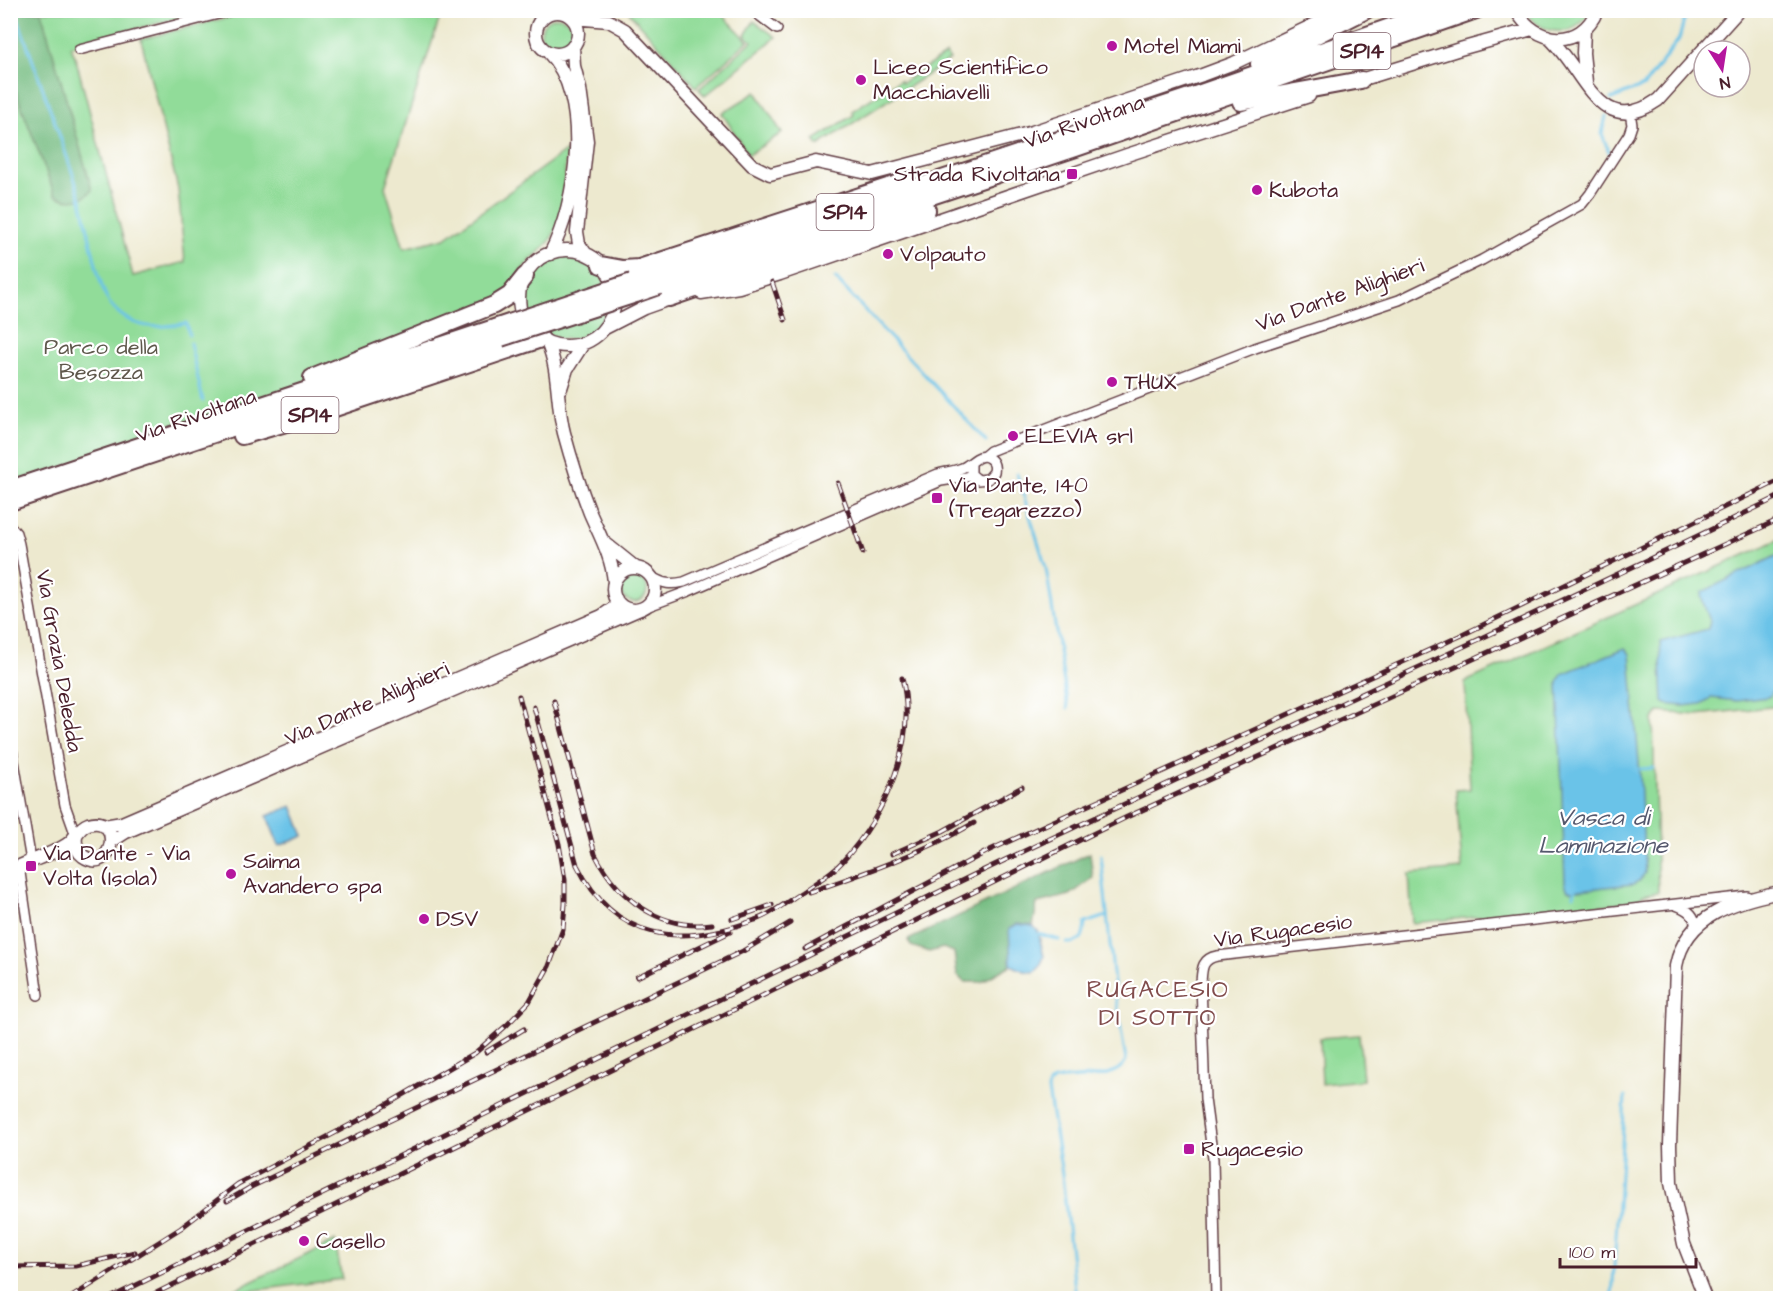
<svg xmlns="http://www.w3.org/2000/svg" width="1791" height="1309" viewBox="0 0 1791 1309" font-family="'Architects Daughter',sans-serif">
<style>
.green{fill:#91dc99;stroke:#6e7e62;stroke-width:1.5}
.forest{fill:#74bc81;stroke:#5f6e56;stroke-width:1.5}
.water{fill:#6ac3e8;stroke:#5a718a;stroke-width:1.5}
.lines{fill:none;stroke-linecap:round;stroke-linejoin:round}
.stream{stroke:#6ac3e8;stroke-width:3}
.street-casing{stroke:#623d44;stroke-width:12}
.secondary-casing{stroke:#623d44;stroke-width:15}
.highway-casing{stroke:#623d44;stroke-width:20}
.street{stroke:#fff;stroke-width:9}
.secondary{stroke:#fff;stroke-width:12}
.highway{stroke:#fff;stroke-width:16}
.rail-casing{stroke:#4a1f2b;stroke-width:5}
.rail{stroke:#fff;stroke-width:3;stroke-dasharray:9;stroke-linecap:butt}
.highway-bridge-casing{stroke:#623d44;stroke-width:20;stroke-linecap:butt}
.highway-bridge{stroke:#fff;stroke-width:16}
.poi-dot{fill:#b5179e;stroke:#fff;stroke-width:2}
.labels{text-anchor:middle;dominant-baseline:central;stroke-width:4.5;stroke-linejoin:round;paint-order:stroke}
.shield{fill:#fff;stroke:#80626b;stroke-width:1.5}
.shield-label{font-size:21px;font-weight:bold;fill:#4a1f2b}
.poi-label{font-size:22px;fill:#4a1f2b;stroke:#fff;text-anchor:start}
.street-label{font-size:22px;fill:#4a1f2b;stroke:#fff}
.park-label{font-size:22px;fill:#5f584c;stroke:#fff}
.water-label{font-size:24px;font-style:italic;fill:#55586d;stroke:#fff}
.neighbourhood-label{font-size:24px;letter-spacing:1.5px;fill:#814c4c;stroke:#fff}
</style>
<rect width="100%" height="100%" fill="#fff"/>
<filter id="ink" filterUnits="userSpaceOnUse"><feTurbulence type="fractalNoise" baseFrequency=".0167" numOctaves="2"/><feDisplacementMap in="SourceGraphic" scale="12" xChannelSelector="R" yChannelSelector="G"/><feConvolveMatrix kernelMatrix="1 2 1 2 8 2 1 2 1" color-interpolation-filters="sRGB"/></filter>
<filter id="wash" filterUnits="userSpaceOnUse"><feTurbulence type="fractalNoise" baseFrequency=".008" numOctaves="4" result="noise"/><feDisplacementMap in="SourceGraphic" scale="24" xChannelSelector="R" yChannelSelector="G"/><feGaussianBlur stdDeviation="1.35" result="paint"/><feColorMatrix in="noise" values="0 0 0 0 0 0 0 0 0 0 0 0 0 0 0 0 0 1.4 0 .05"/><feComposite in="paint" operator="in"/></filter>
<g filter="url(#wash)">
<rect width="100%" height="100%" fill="#ede9cf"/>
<!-- green -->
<path class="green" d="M 10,11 L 206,11 L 70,46 L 75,56 L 133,276 L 185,262 L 178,189 L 141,39 L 254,11 L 442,11 L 385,187 L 404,248 L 445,238 L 567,150 L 562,207 L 558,226 L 549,242 L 525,266 L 495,311 L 476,325 L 11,485 Z
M 628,11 L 719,11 L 748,41 L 696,87 Z
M 1524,11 L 1590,11 C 1574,41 1542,35 1524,11 Z
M541 33a16 16 0 1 1 32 0a16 16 0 1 1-32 0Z
M 754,21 L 776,37 L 705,96 L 699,89 L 752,41 L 745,35 Z
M 946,54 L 950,60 L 818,146 L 814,140 L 854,115 L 852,111 L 900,80 L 902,83 Z
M 756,92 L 782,133 L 748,155 L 722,113 Z
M526 298a41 41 0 1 1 82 0a41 41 0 1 1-82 0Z
M 1780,539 L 1780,706 L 1697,715 L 1659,712 L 1653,719 L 1658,892 L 1643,895 L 1637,902 L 1412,923 L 1409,874 L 1462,869 L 1456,790 L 1470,789 L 1465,682 Z
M621 589a13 13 0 1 1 26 0a13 13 0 1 1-26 0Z
M 1359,1035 L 1363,1080 L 1322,1084 L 1320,1038 Z
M 335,1241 L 342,1279 L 226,1294 Z"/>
<!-- forest -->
<path class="forest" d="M 10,11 L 41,11 L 92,190 C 82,202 68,202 55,195 L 11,79 Z
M 1090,853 L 1093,878 L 1070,895 L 1037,903 L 1033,926 L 1026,925 L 1010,960 L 1011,965 L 981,982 L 964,982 L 957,975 L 954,952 L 943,948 L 929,952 L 911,946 L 908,940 Z"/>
<!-- water -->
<path class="water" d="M 1780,554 L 1780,685 L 1775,686 L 1771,695 L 1768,697 L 1737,701 L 1711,698 L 1701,704 L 1683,706 L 1666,704 L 1663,702 L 1660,642 L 1708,629 L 1710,621 L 1701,597 L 1702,592 Z
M 1625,648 L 1630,654 L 1640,775 L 1645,873 L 1639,881 L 1633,884 L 1571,891 L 1567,889 L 1565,883 L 1558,682 L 1562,674 Z
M 292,806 L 304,836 L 279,846 L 267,816 Z
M 1017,924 L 1033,926 L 1038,931 L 1044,957 L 1039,968 L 1034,972 L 1024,971 L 1011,965 L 1009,929 Z"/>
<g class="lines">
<!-- stream -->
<path class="stream" d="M 15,10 C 36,72 60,133 80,196 C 87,219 98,290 111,305 C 132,330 157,329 186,323 L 189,335
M 1611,99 L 1644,86 L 1679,39 L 1684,21 L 1690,10
M 1606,116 L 1602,134 L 1609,152
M 835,278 L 986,441
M 190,343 L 203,401
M 1017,474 L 1046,568 L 1068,708
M 1640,769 L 1654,768
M 1574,895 L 1575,891
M 1039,934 L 1059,940
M 1067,943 C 1082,944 1084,936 1085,923 L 1107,916
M 1076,1298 L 1062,1174 L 1048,1090 L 1049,1084 L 1054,1080 C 1073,1076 1117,1082 1126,1060 L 1115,993 L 1101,855
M 1612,1298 L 1625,1097"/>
</g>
</g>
<g filter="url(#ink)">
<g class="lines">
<defs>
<path id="street" d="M 752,10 L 777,29
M 560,12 L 561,10
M 79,50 L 234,10
M 984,456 L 990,451 L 1005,445 L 1255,348 L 1399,300 L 1482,260 L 1582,204 L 1590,194 L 1629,134 L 1632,125 L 1630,112
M 10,526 L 16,533 L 19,544 L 65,805 L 76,836
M 652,577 C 663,584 671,585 684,582 L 938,474 C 946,472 954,471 962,468 C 971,465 980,450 990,459 C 995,463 995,467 994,472 L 988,479 L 978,480 L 971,474 L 971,464
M 646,607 L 689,591 L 941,481 L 973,476
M 10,738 L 31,861
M 19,866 L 38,995
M 1676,905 C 1687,909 1697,915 1695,929
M 1216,1298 L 1213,1159 L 1205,1099 L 1201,983 C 1202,970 1201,959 1217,956 L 1747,896"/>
<path id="secondary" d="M 1516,10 C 1535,45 1581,50 1597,10
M536 33a21 21 0 1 1 42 0a21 21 0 1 1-42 0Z
M 572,18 L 609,21 L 625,30 L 752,165 L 770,174 L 816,162 L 872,174 L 1029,133 L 1202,75 L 1234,63 L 1345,10
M 1584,30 L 1583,53 L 1586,82
M 1547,36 C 1584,67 1598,142 1658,100 L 1739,10
M 573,46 L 574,66 L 580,89 L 587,141 L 577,232 L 579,244 L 586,254
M 548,52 C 593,97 577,203 550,254
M 1354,82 L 1460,49 L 1532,29
M519 298a48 48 0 1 1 96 0a48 48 0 1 1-96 0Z
M 701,293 L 739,287 L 780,274 L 1127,155 L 1309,96
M 605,328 L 644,308 L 675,297
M 547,342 C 560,371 556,403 564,433 C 571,459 580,487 590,513 C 600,536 612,557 614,582
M 561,388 L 567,369 L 583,344
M 605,543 L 636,568
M613 589a21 21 0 1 1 42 0a21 21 0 1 1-42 0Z
M 104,826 L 122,823 L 602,616 L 615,607 L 616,599
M 112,841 L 126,832 L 640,609
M 10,871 C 27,861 55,854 69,843 C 76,837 79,827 88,824 C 124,813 114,877 83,856 C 76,851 75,844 76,836
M 1705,1298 L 1684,1244 L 1671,1183 L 1670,1145 L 1676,966 C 1686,914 1736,901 1780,892"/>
<path id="highway" d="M 1259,64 L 1366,10
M 1241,102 L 1361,80
M 601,265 L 623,269 L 639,268 L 906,181
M 632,282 L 1189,97 L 1439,10
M 636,294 L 1076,148 L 1476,10
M 669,298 L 927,210
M 312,378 L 494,305 L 510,295 L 525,276
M 242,436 L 320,413 L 541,339
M 10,489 L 497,327
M 10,502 L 501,338"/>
</defs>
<!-- street casing -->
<use href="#street" class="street-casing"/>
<!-- secondary casing -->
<use href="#secondary" class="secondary-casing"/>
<!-- highway casing -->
<use href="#highway" class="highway-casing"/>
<!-- street -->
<use href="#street" class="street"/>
<!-- secondary -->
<use href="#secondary" class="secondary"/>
<!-- highway -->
<use href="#highway" class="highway"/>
<defs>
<path id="rail" d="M 772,282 L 785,320
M 838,483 L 863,553
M 554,701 L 595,854 C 617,898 660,931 712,924
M 534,707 L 577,865 C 616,943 680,947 755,920 C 771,915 788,901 802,892 C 816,882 831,874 842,862 C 885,816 918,742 902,678
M 892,854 L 943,831 L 1022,787
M 809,892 C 866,873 922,853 974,823
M 732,919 L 772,905
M 805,949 L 990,850 L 1460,636 L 1780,480
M 637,977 L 730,932
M 486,1052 L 524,1029
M 227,1201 L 251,1187 L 743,951 L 790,923
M 10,1267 L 76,1266 L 135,1252
M 70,1298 L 181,1228 L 238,1184 L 367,1116 L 475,1053 L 507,1025 L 529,1002 L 549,966 L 563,929 L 565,904 L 565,880 L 559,844 L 519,696
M 110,1298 L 961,881 C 1233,751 1509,629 1780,496
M 146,1298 L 1127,817 L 1780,519"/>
</defs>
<!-- rail casing -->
<use href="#rail" class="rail-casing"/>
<!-- rail -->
<use href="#rail" class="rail"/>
<defs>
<path id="highway-bridge" d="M 497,327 L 632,282
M 501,338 L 636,294"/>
</defs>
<!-- highway-bridge casing -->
<use href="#highway-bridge" class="highway-bridge-casing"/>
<!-- highway-bridge -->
<use href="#highway-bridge" class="highway-bridge"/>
</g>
</g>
<!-- markers -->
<g class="poi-dot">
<circle cx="1112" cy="46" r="6"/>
<circle cx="861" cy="80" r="6"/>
<rect x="1066" y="168" width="12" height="12" rx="3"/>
<circle cx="1257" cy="190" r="6"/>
<circle cx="888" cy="254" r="6"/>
<circle cx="1112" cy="382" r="6"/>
<circle cx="1013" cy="436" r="6"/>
<rect x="931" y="492" width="12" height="12" rx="3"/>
<rect x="25" y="860" width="12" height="12" rx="3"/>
<circle cx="231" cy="874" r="6"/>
<circle cx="424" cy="919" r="6"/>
<rect x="1183" y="1143" width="12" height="12" rx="3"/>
<circle cx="304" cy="1241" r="6"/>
</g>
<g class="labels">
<!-- shield labels -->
<g class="shield">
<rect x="1333.5" y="33" width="57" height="36" rx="4.5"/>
<rect x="816.5" y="194" width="57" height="36" rx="4.5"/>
<rect x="281.5" y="397" width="57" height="36" rx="4.5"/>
</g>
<g class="shield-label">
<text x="1362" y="51">SP14</text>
<text x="845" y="212">SP14</text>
<text x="310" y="415">SP14</text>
</g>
<!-- poi labels -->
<g class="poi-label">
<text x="1124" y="46">Motel Miami</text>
<text x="873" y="67">Liceo Scientifico<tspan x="873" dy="25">Macchiavelli</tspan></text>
<text x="1060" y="174" text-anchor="end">Strada Rivoltana</text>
<text x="1269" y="190">Kubota</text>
<text x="900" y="254">Volpauto</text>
<text x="1124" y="382">THUX</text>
<text x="1025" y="436">ELEVIA srl</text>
<text x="949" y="485">Via Dante, 140<tspan x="949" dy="25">(Tregarezzo)</tspan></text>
<text x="43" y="853">Via Dante - Via<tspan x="43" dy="25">Volta (Isola)</tspan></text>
<text x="243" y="861">Saima<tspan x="243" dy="25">Avandero spa</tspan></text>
<text x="436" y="919">DSV</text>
<text x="1201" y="1149">Rugacesio</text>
<text x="316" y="1241">Casello</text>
</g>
<!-- street labels -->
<g class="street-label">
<text transform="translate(1084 122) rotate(-19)">Via Rivoltana</text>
<text transform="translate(1340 295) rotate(-20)">Via Dante Alighieri</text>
<text transform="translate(196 416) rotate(-19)">Via Rivoltana</text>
<text transform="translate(59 661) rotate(80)">Via Grazia Deledda</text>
<text transform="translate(367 704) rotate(-24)">Via Dante Alighieri</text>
<text transform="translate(1283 931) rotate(-8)">Via Rugacesio</text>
</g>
<!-- park labels -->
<g class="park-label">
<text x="101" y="347">Parco della<tspan x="101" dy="25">Besozza</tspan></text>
</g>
<!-- water labels -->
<g class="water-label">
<text x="1603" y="818">Vasca di<tspan x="1603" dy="28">Laminazione</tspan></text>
</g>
<!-- neighbourhood labels -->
<g class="neighbourhood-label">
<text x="1158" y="990">RUGACESIO<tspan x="1158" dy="28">DI SOTTO</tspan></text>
</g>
</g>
<!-- margin -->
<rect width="1791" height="1309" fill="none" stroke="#fff" stroke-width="36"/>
<!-- north arrow -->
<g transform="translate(1722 69) rotate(168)"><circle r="28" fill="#ffffff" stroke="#b7a5aa" stroke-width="1.5"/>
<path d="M0-4.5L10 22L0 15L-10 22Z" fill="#b5179e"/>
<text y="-9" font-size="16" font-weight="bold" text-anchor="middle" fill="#4a1f2b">N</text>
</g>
<!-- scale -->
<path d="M1560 1258v9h136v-9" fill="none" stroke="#4a1f2b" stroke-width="3"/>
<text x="1569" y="1258" font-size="18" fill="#4a1f2b" stroke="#ffffff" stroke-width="4.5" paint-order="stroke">100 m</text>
</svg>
